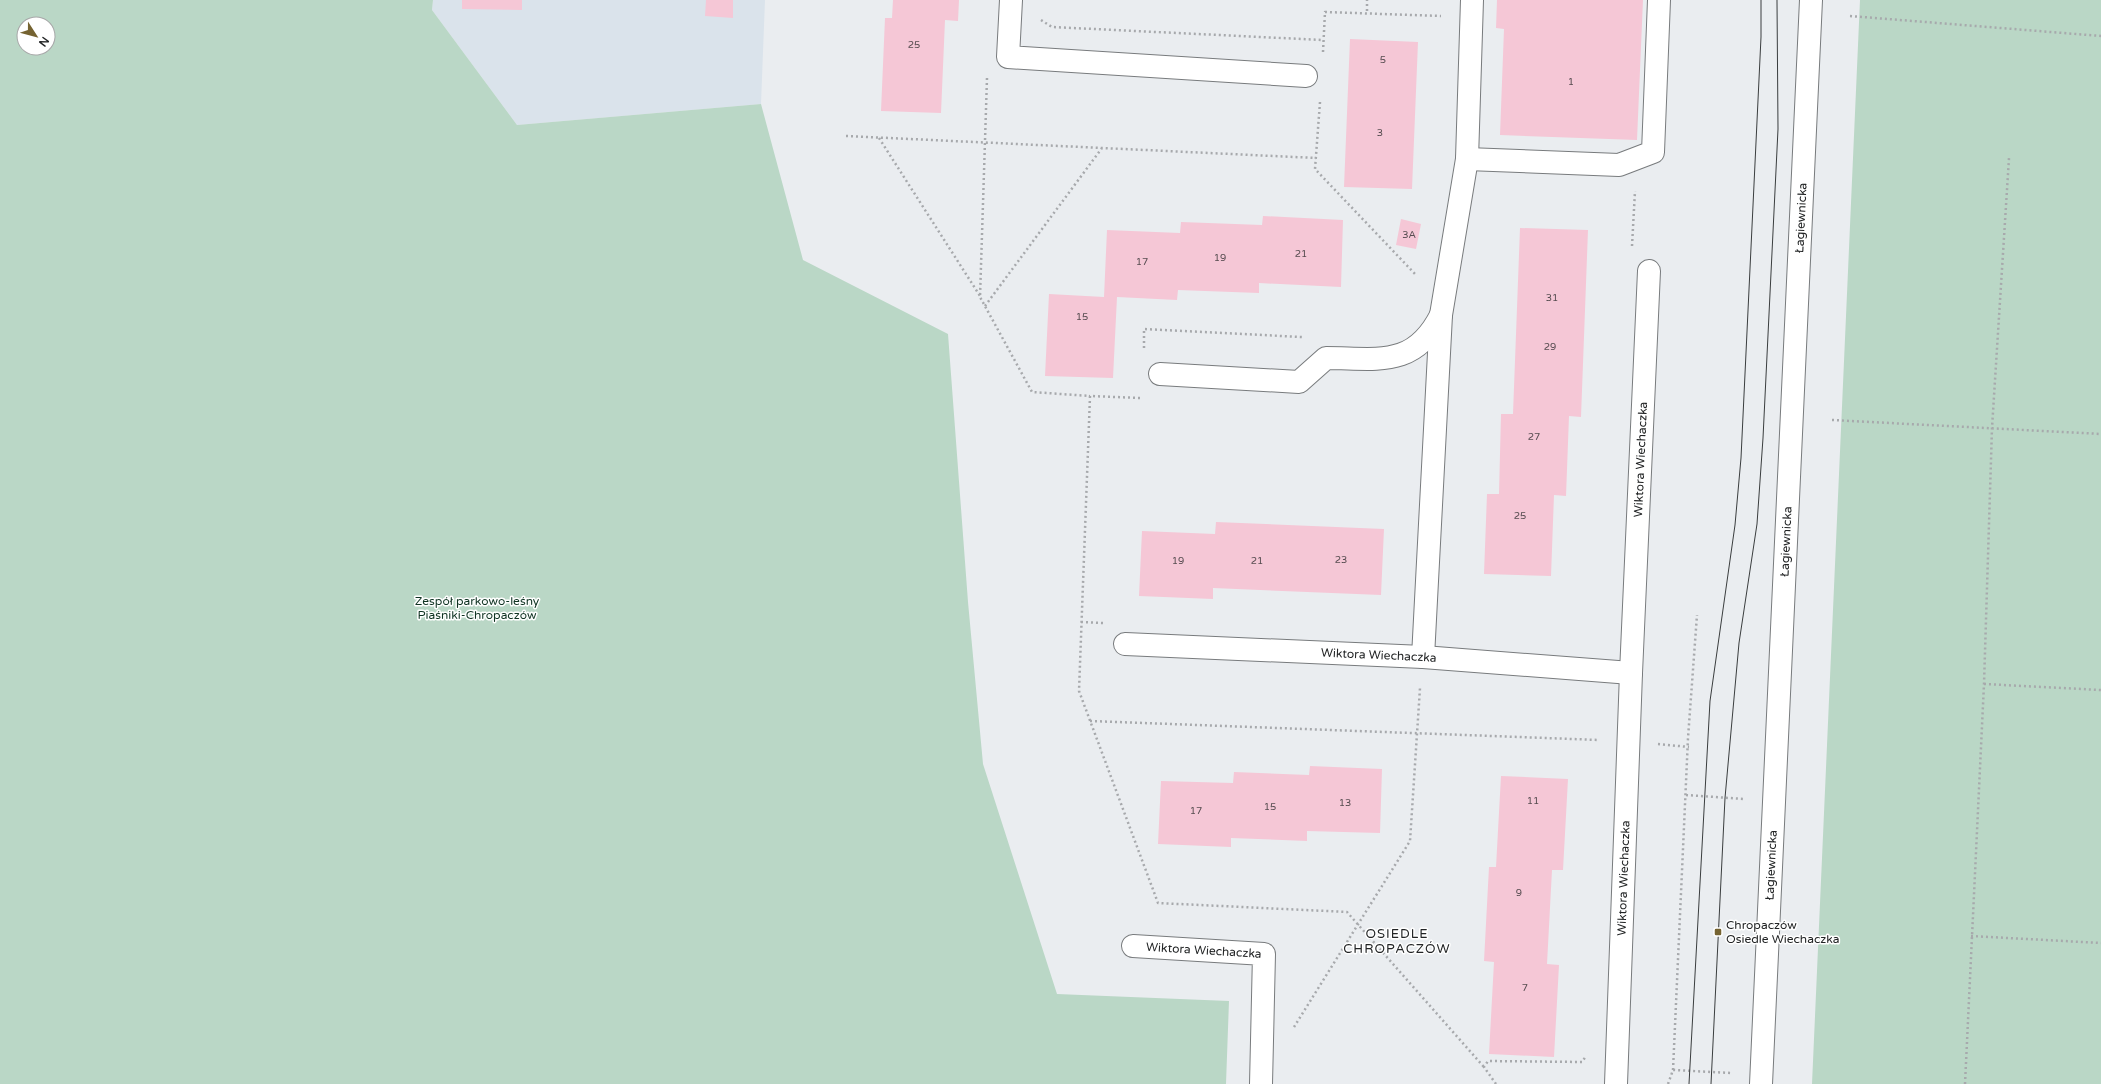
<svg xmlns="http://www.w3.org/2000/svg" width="2101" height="1084" viewBox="0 0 2101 1084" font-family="'Varela Round',sans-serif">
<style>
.built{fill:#dae3eb}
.green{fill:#bad7c6;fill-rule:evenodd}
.building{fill:#f5c7d6}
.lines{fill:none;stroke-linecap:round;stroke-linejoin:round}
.minor-casing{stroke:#787b7d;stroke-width:24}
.path{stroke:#a7a9ac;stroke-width:2.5;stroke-dasharray:2 3;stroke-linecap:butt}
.minor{stroke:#fff;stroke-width:22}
.tram{stroke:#3a3d3e;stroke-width:1}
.poi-dot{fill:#756331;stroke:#fff;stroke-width:1.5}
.labels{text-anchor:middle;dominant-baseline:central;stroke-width:3;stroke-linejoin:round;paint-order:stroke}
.number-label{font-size:10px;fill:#574d51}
.street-label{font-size:12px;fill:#222425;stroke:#fff}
.park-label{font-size:12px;fill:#0f3322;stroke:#fff}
.poi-label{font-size:12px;fill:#222425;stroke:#fff;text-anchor:start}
.neighbourhood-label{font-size:13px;letter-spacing:1px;fill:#222425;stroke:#fff}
</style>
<rect width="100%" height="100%" fill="#eaedf0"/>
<!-- built -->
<path class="built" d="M 433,0 L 765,0 L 761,104 L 517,125 L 432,10 Z"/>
<!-- green -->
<path class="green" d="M 0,0 L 433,0 L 432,10 L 517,125 L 761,104 L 803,260 L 948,334 L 968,602 L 983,764 L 1057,994 L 1229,1001 L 1226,1084 L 0,1084 ZM 24,24 L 48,24 L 48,48 L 24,48 Z
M 1860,0 L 2101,0 L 2101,1084 L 1812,1084 Z"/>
<!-- building -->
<path class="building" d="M 462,0 L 522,0 L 522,10 L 462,9 Z
M 706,0 L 733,0 L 733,18 L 705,16 Z
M 893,0 L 959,0 L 958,21 L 945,20 L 941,113 L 881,111 L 885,18 L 892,18 Z
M 1497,0 L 1643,0 L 1637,140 L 1500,135 L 1504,29 L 1496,28 Z
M 1350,39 L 1418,42 L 1412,189 L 1344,187 Z
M 1263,216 L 1343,220 L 1341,287 L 1259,283 L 1259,293 L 1178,290 L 1177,300 L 1117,297 L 1113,378 L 1045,376 L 1049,294 L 1104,297 L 1107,230 L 1180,233 L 1181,222 L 1262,225 Z
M 1401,219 L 1421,224 L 1416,249 L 1396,245 Z
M 1520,228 L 1588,230 L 1581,417 L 1569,416 L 1566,496 L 1554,495 L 1551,576 L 1484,574 L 1487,494 L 1499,494 L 1501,414 L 1513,414 Z
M 1216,522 L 1384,529 L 1381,595 L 1213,588 L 1213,599 L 1139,596 L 1142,531 L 1215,534 Z
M 1310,766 L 1382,769 L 1380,833 L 1307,831 L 1307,841 L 1231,838 L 1231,847 L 1158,844 L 1161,781 L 1233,783 L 1234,772 L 1309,775 Z
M 1501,776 L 1568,779 L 1563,870 L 1552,870 L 1547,964 L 1559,965 L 1554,1057 L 1489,1054 L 1494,962 L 1484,961 L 1489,867 L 1496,867 Z"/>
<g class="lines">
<defs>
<g id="minor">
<path d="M 1011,0 L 1008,57 L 1306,76"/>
<path d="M 1467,159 L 1619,165 L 1653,152 L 1659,0"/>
<path d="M 1160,374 L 1299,382 L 1326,358 C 1377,358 1414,369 1441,315"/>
<path id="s1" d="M 1125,644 L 1423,657 L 1631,673"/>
<path d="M 1423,657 L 1441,315 L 1467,159 L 1472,0"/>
<path id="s2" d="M 1133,946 L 1264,954 L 1261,1084"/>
<path id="s3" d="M 1616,1084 L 1631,673 L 1649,271"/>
<path id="s4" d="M 1761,1084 L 1811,0"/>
</g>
</defs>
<!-- minor casing -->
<use href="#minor" class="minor-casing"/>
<!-- path -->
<path class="path" d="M 1367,11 L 1367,0
M 1850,16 L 2101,36
M 1041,20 L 1052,27 L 1323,40
M 1323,52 L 1325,12 L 1441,16
M 987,78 L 980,297 L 1032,392 L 1090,396
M 1320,102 L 1315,169 L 1416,275
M 846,136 L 1316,158
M 879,138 L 980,296
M 1632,246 L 1635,191
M 985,306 L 1102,148
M 1144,348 L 1144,329 L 1302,337
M 1140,398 L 1090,396 L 1079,691 L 1158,903 L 1347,912 L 1484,1067
M 1832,420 L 2101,434
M 1081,622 L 1103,623
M 1984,684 L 2101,690
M 1090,721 L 1599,740
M 1658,744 L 1689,747
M 1686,795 L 1744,799
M 1971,936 L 2101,943
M 1294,1027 L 1410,841 L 1420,688
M 1673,1070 L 1688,738 L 1697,615
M 1496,1084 L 1484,1067 L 1488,1061 L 1582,1062 L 1586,1056
M 1668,1084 L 1673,1070 L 1732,1073
M 1965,1084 L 1984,684 L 1992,428 L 2009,158"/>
<!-- minor -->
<use href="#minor" class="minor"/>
<!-- tram -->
<path class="tram" d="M 1689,1084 L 1710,701 L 1735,525 L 1741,458 L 1761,37 L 1761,0
M 1711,1084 L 1725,798 L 1739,643 L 1757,524 L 1763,438 L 1778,129 L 1777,0"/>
</g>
<!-- markers -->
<rect class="poi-dot" x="1714" y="928" width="8" height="8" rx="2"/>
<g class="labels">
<!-- number labels -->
<g class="number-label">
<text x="914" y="45">25</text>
<text x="1383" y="60">5</text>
<text x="1571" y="82">1</text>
<text x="1380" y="133">3</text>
<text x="1409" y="235">3A</text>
<text x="1301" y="254">21</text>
<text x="1220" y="258">19</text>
<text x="1142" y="262">17</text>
<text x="1552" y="298">31</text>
<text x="1082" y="317">15</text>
<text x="1550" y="347">29</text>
<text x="1534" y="437">27</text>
<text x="1520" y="516">25</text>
<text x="1341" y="560">23</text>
<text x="1178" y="561">19</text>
<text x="1257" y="561">21</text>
<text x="1533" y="801">11</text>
<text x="1345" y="803">13</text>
<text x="1270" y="807">15</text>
<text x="1196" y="811">17</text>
<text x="1519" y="893">9</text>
<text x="1525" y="988">7</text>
</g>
<!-- street labels -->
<g class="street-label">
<text stroke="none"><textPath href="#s4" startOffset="867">Łagiewnicka</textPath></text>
<text stroke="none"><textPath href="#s3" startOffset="625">Wiktora Wiechaczka</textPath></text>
<text stroke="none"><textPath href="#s4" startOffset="543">Łagiewnicka</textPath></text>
<text stroke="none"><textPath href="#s1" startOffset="254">Wiktora Wiechaczka</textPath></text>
<text stroke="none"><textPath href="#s4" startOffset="219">Łagiewnicka</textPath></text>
<text stroke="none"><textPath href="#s3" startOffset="206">Wiktora Wiechaczka</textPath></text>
<text stroke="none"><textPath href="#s2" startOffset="71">Wiktora Wiechaczka</textPath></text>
</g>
<!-- park labels -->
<g class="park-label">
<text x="477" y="601">Zespół parkowo-leśny<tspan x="477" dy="14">Piaśniki-Chropaczów</tspan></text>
</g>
<!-- poi labels -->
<g class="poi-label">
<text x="1726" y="925">Chropaczów<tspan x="1726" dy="14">Osiedle Wiechaczka</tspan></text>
</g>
<!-- neighbourhood labels -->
<g class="neighbourhood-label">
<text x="1397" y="934">OSIEDLE<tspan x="1397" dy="15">CHROPACZÓW</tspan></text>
</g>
</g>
<!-- north arrow -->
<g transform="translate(36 36) rotate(126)"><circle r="19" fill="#ffffff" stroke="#a7a7a8"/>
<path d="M0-3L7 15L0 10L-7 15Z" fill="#756331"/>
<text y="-6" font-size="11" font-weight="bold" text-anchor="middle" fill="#222425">N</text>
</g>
</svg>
